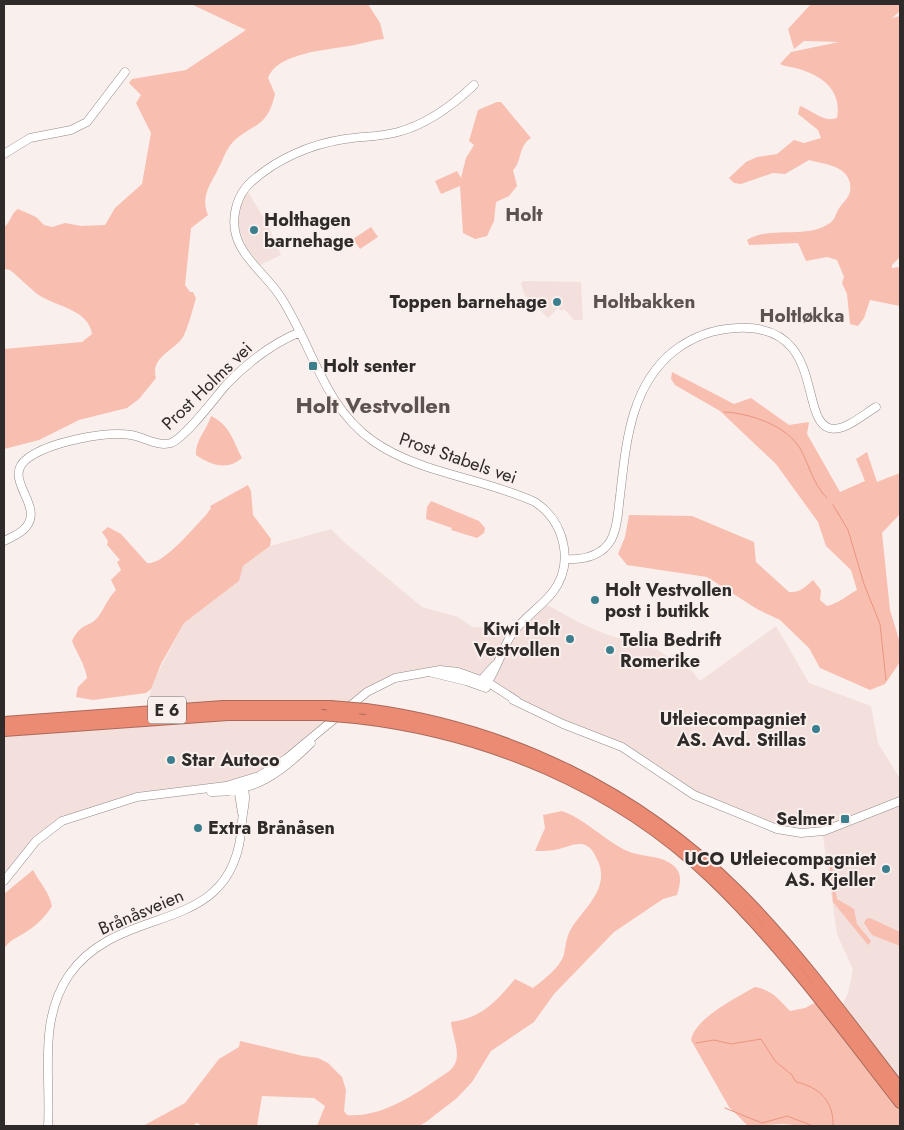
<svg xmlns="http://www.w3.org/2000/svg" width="904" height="1130" viewBox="0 0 904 1130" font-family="Jost,sans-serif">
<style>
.built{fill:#f3e0dc}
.green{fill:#f8beb0}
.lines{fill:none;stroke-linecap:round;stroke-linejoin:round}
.stream{stroke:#eb947f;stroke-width:1}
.secondary-casing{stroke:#928987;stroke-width:9}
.highway-casing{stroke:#aa695a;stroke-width:12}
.secondary{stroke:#fff;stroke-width:8}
.highway{stroke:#ec8b74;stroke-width:10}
.highway-bridge-casing{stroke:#aa695a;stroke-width:12;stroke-linecap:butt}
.highway-bridge{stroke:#ec8b74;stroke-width:10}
.poi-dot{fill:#3b7f8e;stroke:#f9efec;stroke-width:2}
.labels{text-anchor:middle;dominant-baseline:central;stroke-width:4;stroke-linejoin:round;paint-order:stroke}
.shield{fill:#f9efec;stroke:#6b6664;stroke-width:1}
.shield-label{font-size:16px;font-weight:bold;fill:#2e2b2a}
.poi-label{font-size:18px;font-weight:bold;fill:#2e2b2a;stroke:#f9efec;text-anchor:start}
.street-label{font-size:18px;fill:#2e2b2a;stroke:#f9efec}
.neighbourhood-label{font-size:19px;font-weight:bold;fill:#5c5351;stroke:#f9efec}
.district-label{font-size:22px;font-weight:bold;fill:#5c5351;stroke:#f9efec}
</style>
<rect width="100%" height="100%" fill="#f9efec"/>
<!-- built -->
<path class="built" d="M 247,190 L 268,225 L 281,255 L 260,265 L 247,248 L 238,227 L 238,213 Z
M 524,281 L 581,282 L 583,320 L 574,320 L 564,309 L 561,311 L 558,308 L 548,318 L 524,294 L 521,283 Z
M 331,529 L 344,542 L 422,607 L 458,617 L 472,627 L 494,628 L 512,635 L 542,602 L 580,623 L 608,635 L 656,649 L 693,672 L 700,681 L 776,626 L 809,683 L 871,706 L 878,743 L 900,779 L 900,1081 L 842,1005 L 848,993 L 853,970 L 837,934 L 821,823 L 787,823 L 787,832 L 691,794 L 628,749 L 564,724 L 489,684 L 426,672 L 395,679 L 366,695 L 245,785 L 118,800 L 45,830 L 4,882 L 4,729 L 143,721 L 153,682 L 184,623 L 239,581 L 243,566 L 270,546 Z"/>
<!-- green -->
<path class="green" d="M 191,4 L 368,4 L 380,23 L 384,39 C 372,40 361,44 349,46 C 326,50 277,53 268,78 L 275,94 C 267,129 254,122 233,142 C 226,149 223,160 218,169 C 211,184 200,196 208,215 L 191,228 L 185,285 L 190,292 L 193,292 L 196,298 C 192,311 189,325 183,337 C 174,351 150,357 156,378 L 139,399 L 127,408 L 79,420 L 39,440 L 4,449 L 4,349 L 82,342 L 92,334 C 89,311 60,307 42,297 C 33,292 19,277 10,270 L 4,269 L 4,227 C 11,222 11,213 18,209 L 36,217 L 44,225 L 52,227 L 65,223 L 81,226 L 105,225 L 115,208 L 142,184 L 151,133 L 136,103 L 141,95 L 129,83 L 132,79 L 186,70 L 246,30 Z
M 811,4 L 900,4 L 900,11 L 892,18 L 900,16 L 900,257 L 892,265 L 892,268 L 900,267 L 900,306 L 870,300 L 864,318 L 858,326 L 850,324 L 847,294 L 842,283 L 844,277 L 837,260 L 827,257 L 806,261 L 798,243 L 749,245 L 747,240 C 771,225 806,240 830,223 C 835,220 836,212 840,207 C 846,199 852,195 850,183 C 846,165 823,164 809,160 L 785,174 L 773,173 L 741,184 L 734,183 L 729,178 L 746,162 L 757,157 L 777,154 L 794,140 L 804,143 L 821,138 L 818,130 L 798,114 L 800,106 C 812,110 823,123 837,118 C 842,91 823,76 799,69 C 793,67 786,67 780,64 L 791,52 L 839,42 L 804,41 L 794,49 L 788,29 Z
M 497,102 L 501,102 L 531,138 C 518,146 522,162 513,170 L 517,186 L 509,196 L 496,202 L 494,221 L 487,236 L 475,239 L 463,233 L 460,186 L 441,194 L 435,181 L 457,171 L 461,178 L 466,158 L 474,145 L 469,141 L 478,110 Z
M 371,227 L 378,237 L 360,249 L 353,239 Z
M 672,372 L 734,404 L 751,398 L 789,425 L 809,422 L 807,434 L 840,492 L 865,481 L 856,459 L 867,452 L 877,482 L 900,473 L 900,514 L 882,533 L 890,610 L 900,643 L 900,662 L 885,684 L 870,690 L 820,668 L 809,648 L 780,620 L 757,609 L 707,577 L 627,565 L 618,554 L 625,537 L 629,515 L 692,516 L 754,542 L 756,562 L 789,592 C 800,593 805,587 813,580 L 821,590 L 820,600 L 827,606 C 837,604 848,595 857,590 L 851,570 L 826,546 L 818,522 L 776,464 L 720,411 L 675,385 L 671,379 Z
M 211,416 C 230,425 233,441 242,458 C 227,471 211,465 196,455 C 195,440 207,430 211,416 Z
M 248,485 L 251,491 L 253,515 L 271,539 L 270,546 L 243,566 L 239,581 L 184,623 L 161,664 L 151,689 L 146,693 L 93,700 L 76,697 L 78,687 L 87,678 C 85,664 77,654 72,641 C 82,621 88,629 98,617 C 105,608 107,599 116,590 L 111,580 L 121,570 L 117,562 L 120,560 L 107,545 L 108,541 L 102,532 L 108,527 L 121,534 L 147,563 C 163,566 194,527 206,515 L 211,508 L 210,506 Z
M 431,501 L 479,521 L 485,528 L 484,533 L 477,538 L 451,530 L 452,528 L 426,519 L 427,507 Z
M 562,811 C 585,819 602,838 623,849 C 639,858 661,854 674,866 C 683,874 680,885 677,895 L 663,899 L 614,932 L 554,994 L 534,1022 L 491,1051 L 472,1082 L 457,1098 L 426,1122 L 419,1126 L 317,1126 L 325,1106 L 314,1098 L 262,1096 L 257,1126 L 202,1126 L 197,1123 L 192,1126 L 143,1126 L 185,1103 L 219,1059 L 239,1047 L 240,1041 L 303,1056 L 318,1058 L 328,1063 L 342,1077 L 346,1090 L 344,1111 L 347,1115 C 384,1118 418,1092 448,1072 C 465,1059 453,1041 451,1022 C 481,1018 496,1002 515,979 L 533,988 C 542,981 561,967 564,954 C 566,945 566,938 571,929 C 584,908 610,889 598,861 C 595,856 593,849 587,846 C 578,840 564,849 554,850 C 548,851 541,851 535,851 L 545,828 L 543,815 Z
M 832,865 L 837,899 L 854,909 L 857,924 L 871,941 L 868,945 L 833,902 L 830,868 Z
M 33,870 C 40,883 49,892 52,906 C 46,916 36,926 26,932 C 17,938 8,940 4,950 L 4,894 Z
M 870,918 L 900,932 L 900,946 L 872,935 L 864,923 L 866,919 Z
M 755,987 C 772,990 778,999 790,1011 L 805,1008 L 824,998 L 900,1081 L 900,1126 L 805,1126 L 783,1124 L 748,1126 L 729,1107 L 691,1040 C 695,1018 736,998 755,987 Z"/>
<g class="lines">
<!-- stream -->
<path class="stream" d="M 724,412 C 750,413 788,426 801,450 C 810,467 813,484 827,498
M 833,505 L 848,530 L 864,584 L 880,624 L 886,680
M 696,1043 L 714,1040 L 731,1044 L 761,1039 L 775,1061 L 792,1075 L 796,1082 C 819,1087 834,1101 833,1126
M 725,1108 L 762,1123 L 787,1116 L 813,1126"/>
<defs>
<path id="secondary" d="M 474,85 C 452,106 428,124 398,132 C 381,137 363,136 345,139 C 311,144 276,159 250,183 C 237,195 231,217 236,235 C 242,258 267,276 280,296 C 312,344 323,406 373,441 C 420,474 484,478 535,502 C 565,522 575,564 552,593 C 539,609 521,619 510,637 C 503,648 491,683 483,687
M 4,154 L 30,138 L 71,130 L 87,122 L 125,72
M 4,541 C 11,537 21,534 26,527 C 45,505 0,478 28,458 C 50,442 105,431 131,435 C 144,437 158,447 171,443 C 186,437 214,399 226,385 C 247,363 271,344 300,332
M 565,559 C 583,560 601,557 611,540 C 618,527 618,510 620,496 C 626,444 630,386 674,351 C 692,337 714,329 737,328 C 825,323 799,418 829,428 C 843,433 864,414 876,407
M 433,673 L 466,681 L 486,688
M 483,686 L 484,677 L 495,665
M 513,700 L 563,724 L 622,747 L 694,795 L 777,829 L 801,833 L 824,831 L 900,801
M 238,787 L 242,813
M 211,792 C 254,793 282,772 311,743
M 4,881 L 36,841 L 62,821 L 137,797 L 226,786 L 259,776 L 286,759 L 367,692 L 395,678 L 440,670 L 458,672 L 489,683 L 517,701
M 48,1126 C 51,1075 38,1021 69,975 C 122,899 235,941 242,823 C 242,810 250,794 240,783"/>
<path id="highway" d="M 366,709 C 509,728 637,791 739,892 C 799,952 849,1022 900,1088
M 356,718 C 487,733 615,786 711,878 C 782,946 840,1026 900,1103
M 4,722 L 223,706 L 330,706
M 4,731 L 228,715 L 321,715"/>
</defs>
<!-- secondary casing -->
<use href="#secondary" class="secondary-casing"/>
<!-- highway casing -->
<use href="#highway" class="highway-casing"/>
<!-- secondary -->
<use href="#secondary" class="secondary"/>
<!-- highway -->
<use href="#highway" class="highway"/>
<defs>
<path id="highway-bridge" d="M 330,706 L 366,709
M 321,715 L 356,718"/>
</defs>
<!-- highway-bridge casing -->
<use href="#highway-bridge" class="highway-bridge-casing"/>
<!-- highway-bridge -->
<use href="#highway-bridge" class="highway-bridge"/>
</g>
<!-- markers -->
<g class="poi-dot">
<circle cx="254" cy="230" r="5"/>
<circle cx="557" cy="302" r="5"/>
<rect x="308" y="361" width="10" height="10" rx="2.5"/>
<circle cx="595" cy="600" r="5"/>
<circle cx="570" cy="639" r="5"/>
<circle cx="610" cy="650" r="5"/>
<circle cx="816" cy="729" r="5"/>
<circle cx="171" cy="760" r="5"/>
<rect x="840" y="814" width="10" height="10" rx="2.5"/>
<circle cx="198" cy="828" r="5"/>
<circle cx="886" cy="869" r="5"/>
</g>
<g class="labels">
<!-- shield labels -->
<rect class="shield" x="148" y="696.5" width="38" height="27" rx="4"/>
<g class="shield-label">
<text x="167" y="710">E 6</text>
</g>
<!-- poi labels -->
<g class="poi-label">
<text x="264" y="220">Holthagen<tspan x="264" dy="21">barnehage</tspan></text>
<text x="547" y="302" text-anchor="end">Toppen barnehage</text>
<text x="323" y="366">Holt senter</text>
<text x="605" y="590">Holt Vestvollen<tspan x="605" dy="21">post i butikk</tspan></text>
<text x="560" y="629" text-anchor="end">Kiwi Holt<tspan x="560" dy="21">Vestvollen</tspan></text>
<text x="620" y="640">Telia Bedrift<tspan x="620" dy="21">Romerike</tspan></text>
<text x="806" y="719" text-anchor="end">Utleiecompagniet<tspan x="806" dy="21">AS. Avd. Stillas</tspan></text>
<text x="181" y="760">Star Autoco</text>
<text x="835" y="819" text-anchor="end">Selmer</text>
<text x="208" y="828">Extra Brånåsen</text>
<text x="876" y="859" text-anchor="end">UCO Utleiecompagniet<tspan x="876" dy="21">AS. Kjeller</tspan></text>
</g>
<!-- street labels -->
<g class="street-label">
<text transform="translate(207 386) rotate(-44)">Prost Holms vei</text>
<text transform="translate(458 458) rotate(19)">Prost Stabels vei</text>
<text transform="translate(141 912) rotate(-23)">Brånåsveien</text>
</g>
<!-- neighbourhood labels -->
<g class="neighbourhood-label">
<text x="524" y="214">Holt</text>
<text x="644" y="301">Holtbakken</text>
<text x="802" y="315">Holtløkka</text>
</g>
<!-- district labels -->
<g class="district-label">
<text x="373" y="405">Holt Vestvollen</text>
</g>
</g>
<!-- border -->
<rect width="904" height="1130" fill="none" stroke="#2e2b2a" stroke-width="10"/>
</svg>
